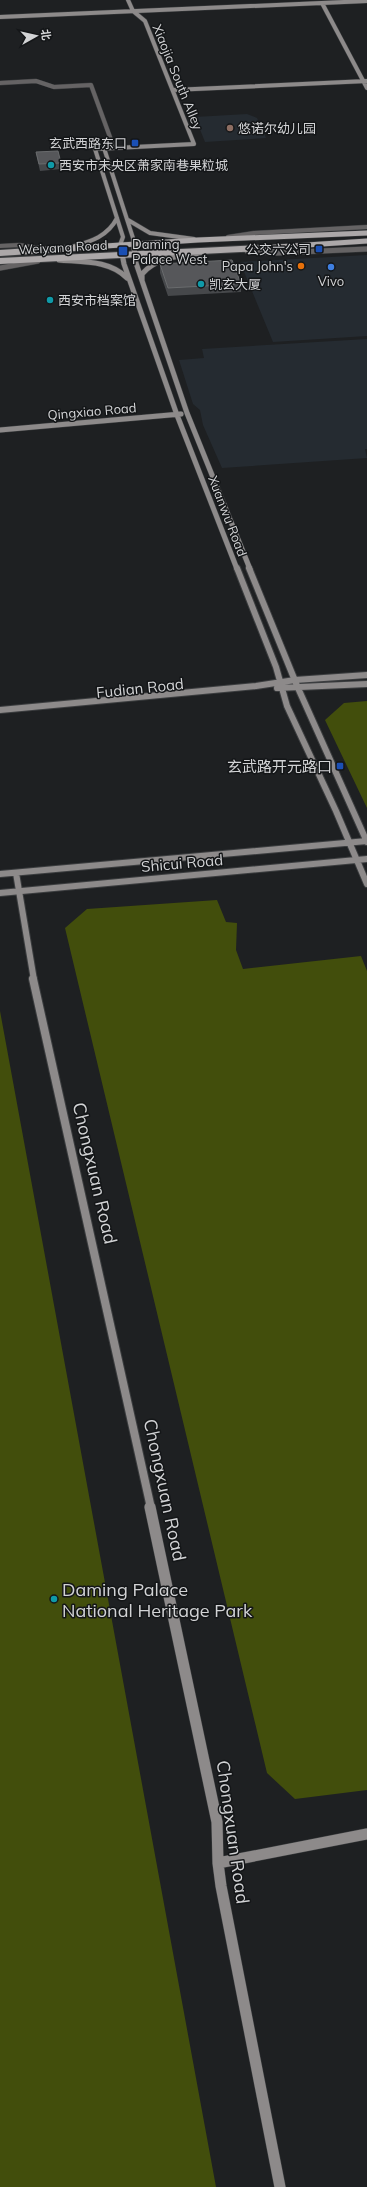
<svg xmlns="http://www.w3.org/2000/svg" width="367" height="2187" viewBox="0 0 367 2187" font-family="Mulish,'Noto Sans SC',sans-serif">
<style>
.built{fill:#252b31}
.green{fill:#424e0c}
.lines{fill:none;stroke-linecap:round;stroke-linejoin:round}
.street-far1-casing{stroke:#3b3d3f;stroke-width:5}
.street-casing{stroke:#3b3d3f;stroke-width:6}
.secondary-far4-casing{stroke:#3b3d3f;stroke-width:5}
.secondary-far3-casing{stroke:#3b3d3f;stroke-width:6}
.secondary-far2-casing{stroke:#3b3d3f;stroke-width:8}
.secondary-far1-casing{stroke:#3b3d3f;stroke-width:10}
.secondary-casing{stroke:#3b3d3f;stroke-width:12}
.primary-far1-casing{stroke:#3b3d3f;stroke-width:6}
.primary-casing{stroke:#3b3d3f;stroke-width:8}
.street-far1{stroke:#656364;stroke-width:4}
.street{stroke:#656364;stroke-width:5}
.secondary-far4{stroke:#8d8a8a;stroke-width:4}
.secondary-far3{stroke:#8d8a8a;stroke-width:5}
.secondary-far2{stroke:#8d8a8a;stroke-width:6}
.secondary-far1{stroke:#8d8a8a;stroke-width:8}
.secondary{stroke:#8d8a8a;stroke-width:11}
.primary-far1{stroke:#aca8a9;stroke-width:5}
.primary{stroke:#aca8a9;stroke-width:6}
.wall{fill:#46484b}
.building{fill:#56575a;stroke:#696b6d}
.education-dot{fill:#8d6e63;stroke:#141618;stroke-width:1.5}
.transit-dot{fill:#1a4fb4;stroke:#141618;stroke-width:1.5}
.culture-dot{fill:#0f9aa8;stroke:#141618;stroke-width:1.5}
.food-dot{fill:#e8710a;stroke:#141618;stroke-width:1.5}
.shop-dot{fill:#3f7fe0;stroke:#141618;stroke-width:1.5}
.labels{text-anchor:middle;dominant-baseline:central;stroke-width:3;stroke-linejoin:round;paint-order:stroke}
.far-street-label{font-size:13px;fill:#d2d3d5;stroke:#141618}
.far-poi-label{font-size:13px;fill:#d2d3d5;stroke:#141618;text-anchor:start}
.street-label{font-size:15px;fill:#d2d3d5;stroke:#141618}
.poi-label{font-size:15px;fill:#d2d3d5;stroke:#141618;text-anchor:end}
.near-street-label{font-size:18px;fill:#d2d3d5;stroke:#141618}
.near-poi-label{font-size:18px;fill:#d2d3d5;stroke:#141618;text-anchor:start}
</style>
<rect width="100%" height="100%" fill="#1e2022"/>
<!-- built -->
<path class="built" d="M 247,114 L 257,118 L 266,138 L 205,142 L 195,117 Z
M 367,255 L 367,336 L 273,342 L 240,262 Z
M 367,339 L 367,449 L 365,449 L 367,458 L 222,468 L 203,425 L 200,410 L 193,404 L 179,360 L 204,358 L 202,349 Z"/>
<!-- green -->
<path class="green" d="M 367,701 L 367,808 L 325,720 L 344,703 Z
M 217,900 L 226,922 L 237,923 L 236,950 L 243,969 L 361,956 L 367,971 L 367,1790 L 295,1799 L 267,1773 L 65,928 L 87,909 Z
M 0,1011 L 216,2187 L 0,2187 Z"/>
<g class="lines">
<defs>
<path id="street-far1" d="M 0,83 L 36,81 L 54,87 L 91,85 L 114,148
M 228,237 L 254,233 L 367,227
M 0,246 L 19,245 L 45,249
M 364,249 L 367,249"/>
<path id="street" d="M 39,248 L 45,249
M 247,251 L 276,253 L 367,249
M 0,268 L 38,261"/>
<path id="secondary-far4" d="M 322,3 L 367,88
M 0,17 L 367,1
M 173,90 L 367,81
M 104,148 L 133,238 L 134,249
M 128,220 L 150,233 L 194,239
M 68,248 C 88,242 107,238 117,218
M 121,249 L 120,245 L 123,237 L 95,149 L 194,144 L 145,21 L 133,11 L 128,0"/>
<path id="secondary-far3" d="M 121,248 L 124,264 L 177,415 L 237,569
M 134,248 L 136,263 L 187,413 L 250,569
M 59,260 C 82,262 110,260 127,278
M 142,280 L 142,274 C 157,257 179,256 200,253
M 0,430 L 181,414"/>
<path id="secondary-far2" d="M 237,568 L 276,667 L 287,706 L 336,811 L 367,884
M 249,568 L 298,688 L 367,842
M 277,688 L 367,684
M 0,710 L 256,686 L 295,680 L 367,675
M 16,873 L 34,980
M 0,874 L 367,841
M 0,893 L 367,859"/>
<path id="secondary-far1" d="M 33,979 L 151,1508"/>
<path id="secondary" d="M 150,1507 L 217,1822 L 218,1863 L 221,1886 L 280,2187
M 218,1863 L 367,1834"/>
<path id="primary-far1" d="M 59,249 L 198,240 L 367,233
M 245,249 L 367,241"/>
<path id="primary" d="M 0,253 L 74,248
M 0,261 L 260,248"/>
</defs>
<!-- street-far1 casing -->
<use href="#street-far1" class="street-far1-casing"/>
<!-- street casing -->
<use href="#street" class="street-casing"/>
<!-- secondary-far4 casing -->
<use href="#secondary-far4" class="secondary-far4-casing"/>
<!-- secondary-far3 casing -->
<use href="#secondary-far3" class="secondary-far3-casing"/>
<!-- secondary-far2 casing -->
<use href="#secondary-far2" class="secondary-far2-casing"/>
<!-- secondary-far1 casing -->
<use href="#secondary-far1" class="secondary-far1-casing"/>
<!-- secondary casing -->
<use href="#secondary" class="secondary-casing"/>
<!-- primary-far1 casing -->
<use href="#primary-far1" class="primary-far1-casing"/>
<!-- primary casing -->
<use href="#primary" class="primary-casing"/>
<!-- street-far1 -->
<use href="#street-far1" class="street-far1"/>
<!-- street -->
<use href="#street" class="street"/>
<!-- secondary-far4 -->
<use href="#secondary-far4" class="secondary-far4"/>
<!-- secondary-far3 -->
<use href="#secondary-far3" class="secondary-far3"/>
<!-- secondary-far2 -->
<use href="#secondary-far2" class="secondary-far2"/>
<!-- secondary-far1 -->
<use href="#secondary-far1" class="secondary-far1"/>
<!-- secondary -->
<use href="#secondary" class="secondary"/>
<!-- primary-far1 -->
<use href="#primary-far1" class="primary-far1"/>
<!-- primary -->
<use href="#primary" class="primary"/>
</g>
<!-- wall -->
<path class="wall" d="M 36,152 L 61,163 L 61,169 L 40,171 L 37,158 Z
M 160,264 L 241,284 L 241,292 L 168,296 L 160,273 Z"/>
<!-- building -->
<path class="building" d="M 58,151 L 61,163 L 39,164 L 36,152 Z
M 232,260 L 241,284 L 168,288 L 160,264 Z"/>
<!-- markers -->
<circle class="education-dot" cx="230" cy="128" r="4"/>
<g class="transit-dot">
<rect x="131" y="139" width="8" height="8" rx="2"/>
<rect x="315" y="245" width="8" height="8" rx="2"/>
<rect x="118" y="246" width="10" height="10" rx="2"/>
<rect x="336" y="762" width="8" height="8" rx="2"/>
</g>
<g class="culture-dot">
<circle cx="51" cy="165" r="4"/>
<circle cx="201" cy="284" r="4"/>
<circle cx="50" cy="300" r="4"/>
<circle cx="54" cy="1599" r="4"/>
</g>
<circle class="food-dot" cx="301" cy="266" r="4"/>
<circle class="shop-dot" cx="331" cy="267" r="4"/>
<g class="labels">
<!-- far-street labels -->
<g class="far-street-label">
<text transform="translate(178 77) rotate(68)">Xiaojia South Alley</text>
<text transform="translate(63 247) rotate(-3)">Weiyang Road</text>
<text transform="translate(92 411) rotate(-5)">Qingxiao Road</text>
<text transform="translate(228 516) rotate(69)">Xuanwu Road</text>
</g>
<!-- far-poi labels -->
<g class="far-poi-label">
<text x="238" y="128">悠诺尔幼儿园</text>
<text x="127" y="143" text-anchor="end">玄武西路东口</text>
<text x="59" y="165">西安市未央区萧家南巷果粒城</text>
<text x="132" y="244">Daming<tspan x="132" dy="15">Palace West</tspan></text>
<text x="311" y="249" text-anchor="end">公交六公司</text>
<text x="293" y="266" text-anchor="end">Papa John's</text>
<text x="331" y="281" text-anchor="middle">Vivo</text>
<text x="209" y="284">凯玄大厦</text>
<text x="58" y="300">西安市档案馆</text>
</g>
<!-- street labels -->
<g class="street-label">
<text transform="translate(140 688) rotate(-6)">Fudian Road</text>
<text transform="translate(182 863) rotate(-5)">Shicui Road</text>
</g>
<!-- poi labels -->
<g class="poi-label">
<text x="332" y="766">玄武路开元路口</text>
</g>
<!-- near-street labels -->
<g class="near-street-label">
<text transform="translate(95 1173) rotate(77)">Chongxuan Road</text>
<text transform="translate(165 1490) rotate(78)">Chongxuan Road</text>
<text transform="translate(233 1832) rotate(82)">Chongxuan Road</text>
</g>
<!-- near-poi labels -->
<g class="near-poi-label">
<text x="62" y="1589">Daming Palace<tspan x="62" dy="21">National Heritage Park</tspan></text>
</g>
</g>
<!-- north arrow -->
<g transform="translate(36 36) rotate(82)" stroke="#141618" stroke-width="3" paint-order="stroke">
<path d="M0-3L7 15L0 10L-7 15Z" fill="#d2d3d5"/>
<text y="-6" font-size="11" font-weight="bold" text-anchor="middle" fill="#d2d3d5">北</text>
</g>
</svg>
